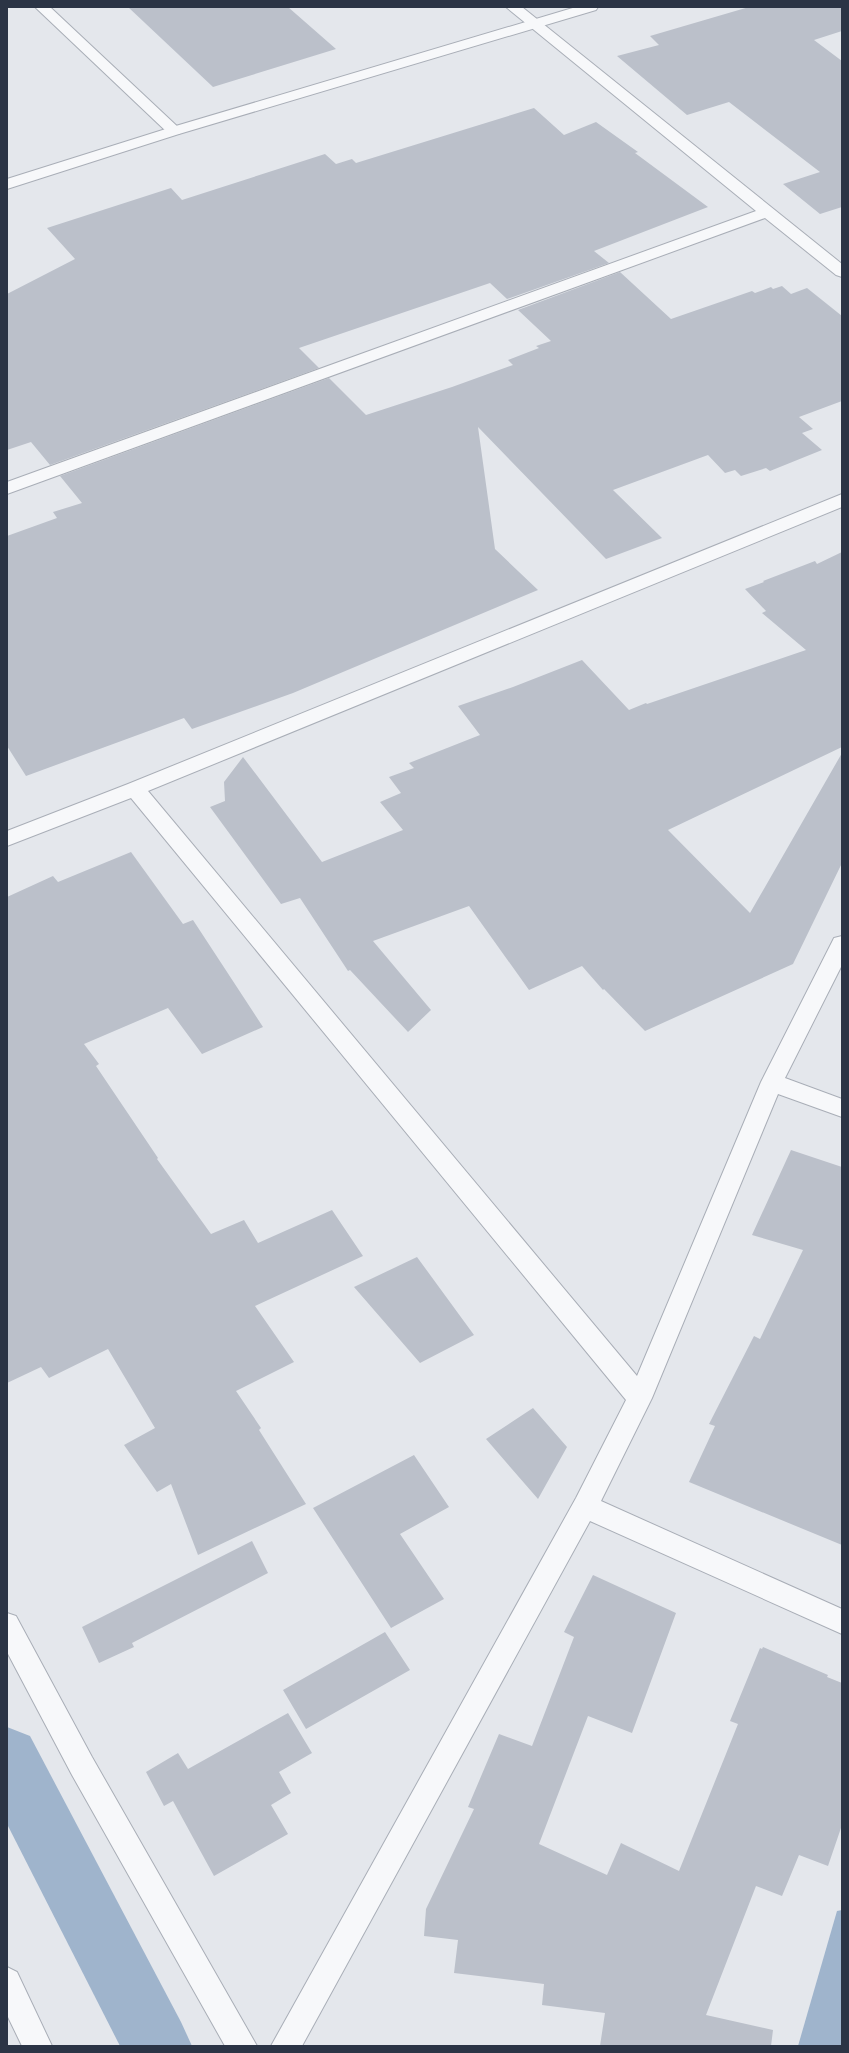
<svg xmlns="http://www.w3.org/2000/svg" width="849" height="2053" viewBox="0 0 849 2053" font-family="'PT Sans',sans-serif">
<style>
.water{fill:#9fb4cc}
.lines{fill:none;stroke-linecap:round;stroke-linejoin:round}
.canal{fill:#9fb4cc;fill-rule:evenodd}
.building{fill:#bbc0ca}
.minor-casing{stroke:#a9aeb7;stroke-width:2}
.tertiary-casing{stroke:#a9aeb7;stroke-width:2}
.minor{fill:#f7f8fa;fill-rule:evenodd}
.tertiary{fill:#f7f8fa;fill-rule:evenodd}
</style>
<rect width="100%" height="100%" fill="#e4e7ec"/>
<!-- water -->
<path class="water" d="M 842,1910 L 842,2046 L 798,2046 L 837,1911 Z"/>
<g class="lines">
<!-- canal -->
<path class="canal" d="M 7,1727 L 30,1736 L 181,2022 L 192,2046 L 120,2046 L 7,1824 Z"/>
</g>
<!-- building -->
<path class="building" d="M 128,7 L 288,7 L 336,49 L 213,87 Z
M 749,7 L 842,7 L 842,31 L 814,40 L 842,61 L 842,207 L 820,214 L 783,184 L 820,172 L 729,102 L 687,115 L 617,56 L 659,45 L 650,36 Z
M 534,108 L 564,135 L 596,122 L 638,152 L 635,153 L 708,207 L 594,251 L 609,263 L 507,299 L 490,283 L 299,348 L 319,368 L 50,465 L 31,442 L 7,450 L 7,294 L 75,259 L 47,228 L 171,188 L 182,200 L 325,154 L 336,164 L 352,159 L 356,163 Z
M 620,272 L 671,319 L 752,291 L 755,293 L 771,287 L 773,289 L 782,286 L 791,294 L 807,288 L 842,316 L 842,401 L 799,417 L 813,429 L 802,433 L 822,450 L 770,471 L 766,468 L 741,476 L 735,470 L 725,473 L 708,455 L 613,490 L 662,538 L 606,559 L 478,427 L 495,549 L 538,590 L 293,693 L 192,729 L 184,718 L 26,776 L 7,746 L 7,536 L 57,518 L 53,512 L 82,503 L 60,476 L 329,378 L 366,415 L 452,387 L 513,365 L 508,360 L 539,348 L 536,346 L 551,341 L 518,310 Z
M 842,552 L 842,747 L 668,830 L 750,913 L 842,753 L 842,863 L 793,964 L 645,1031 L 604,989 L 603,990 L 582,966 L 529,990 L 469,906 L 373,941 L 431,1010 L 408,1032 L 350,970 L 348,971 L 300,898 L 281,904 L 210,807 L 225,801 L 224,782 L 243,757 L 322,862 L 403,830 L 380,802 L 401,793 L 389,777 L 414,768 L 409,763 L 480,735 L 458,706 L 513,687 L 582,660 L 629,710 L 646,703 L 647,704 L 806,650 L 762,613 L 766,611 L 745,589 L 764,582 L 763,581 L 815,561 L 817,564 Z
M 131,852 L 183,924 L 193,920 L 263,1027 L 202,1054 L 168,1008 L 84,1044 L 99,1064 L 96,1066 L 158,1158 L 157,1159 L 211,1234 L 244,1220 L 258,1243 L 332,1210 L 363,1256 L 255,1306 L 294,1362 L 236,1391 L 261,1428 L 259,1430 L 306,1504 L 198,1555 L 171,1484 L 157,1492 L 124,1445 L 155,1428 L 108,1349 L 49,1378 L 41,1367 L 7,1383 L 7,897 L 53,876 L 58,882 Z
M 791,1150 L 842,1167 L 842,1545 L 689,1482 L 715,1426 L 709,1424 L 754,1336 L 760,1339 L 803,1250 L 752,1235 Z
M 417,1257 L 474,1335 L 420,1363 L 354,1287 Z
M 533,1408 L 567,1447 L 538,1499 L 486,1439 Z
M 414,1455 L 449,1507 L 400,1534 L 444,1599 L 391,1628 L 313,1508 Z
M 252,1541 L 268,1573 L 132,1643 L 134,1647 L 99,1663 L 82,1627 Z
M 593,1575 L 676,1613 L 632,1733 L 588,1716 L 539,1844 L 607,1875 L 621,1843 L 679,1871 L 738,1724 L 730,1721 L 760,1648 L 762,1649 L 763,1647 L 828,1675 L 827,1677 L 842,1683 L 842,1825 L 828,1866 L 799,1855 L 782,1896 L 756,1886 L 706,2015 L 773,2030 L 771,2046 L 600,2046 L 605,2013 L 542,2005 L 544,1984 L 454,1973 L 458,1940 L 424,1936 L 426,1909 L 474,1809 L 468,1807 L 499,1734 L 532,1746 L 574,1637 L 564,1632 Z
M 385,1632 L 410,1670 L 306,1729 L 283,1690 Z
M 288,1713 L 312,1753 L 279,1772 L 291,1793 L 271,1805 L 288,1834 L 214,1876 L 173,1801 L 164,1806 L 146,1772 L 178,1753 L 188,1769 Z"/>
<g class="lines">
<defs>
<path id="minor" d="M 35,7 L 50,7 L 179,128 L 182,131 L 179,134 L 169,134 Z
M 506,7 L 522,7 L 842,264 L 842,277 L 836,275 L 765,218 L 7,494 L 7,482 L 756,211 Z
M 842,494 L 842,507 L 148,791 L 637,1376 L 761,1082 L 831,944 L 834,938 L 842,936 L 842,965 L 785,1078 L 842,1099 L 842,1117 L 778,1094 L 652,1398 L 601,1501 L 842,1609 L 842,1634 L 590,1521 L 302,2046 L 271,2046 L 576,1498 L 626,1400 L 131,798 L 7,846 L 7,831 L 128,784 Z
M 7,1613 L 16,1616 L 92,1757 L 257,2046 L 225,2046 L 72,1775 L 7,1652 Z"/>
<path id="tertiary" d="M 576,7 L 598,7 L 596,10 L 179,134 L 7,189 L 7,179 L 169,128 Z
M 7,1967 L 17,1972 L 52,2046 L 22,2046 L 7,2015 Z"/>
</defs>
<!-- minor casing -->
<use href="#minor" class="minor-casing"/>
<!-- tertiary casing -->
<use href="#tertiary" class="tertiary-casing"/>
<!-- minor -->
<use href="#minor" class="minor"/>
<!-- tertiary -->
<use href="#tertiary" class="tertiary"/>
</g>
<!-- border -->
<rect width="849" height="2053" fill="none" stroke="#2b3445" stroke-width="16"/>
</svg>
